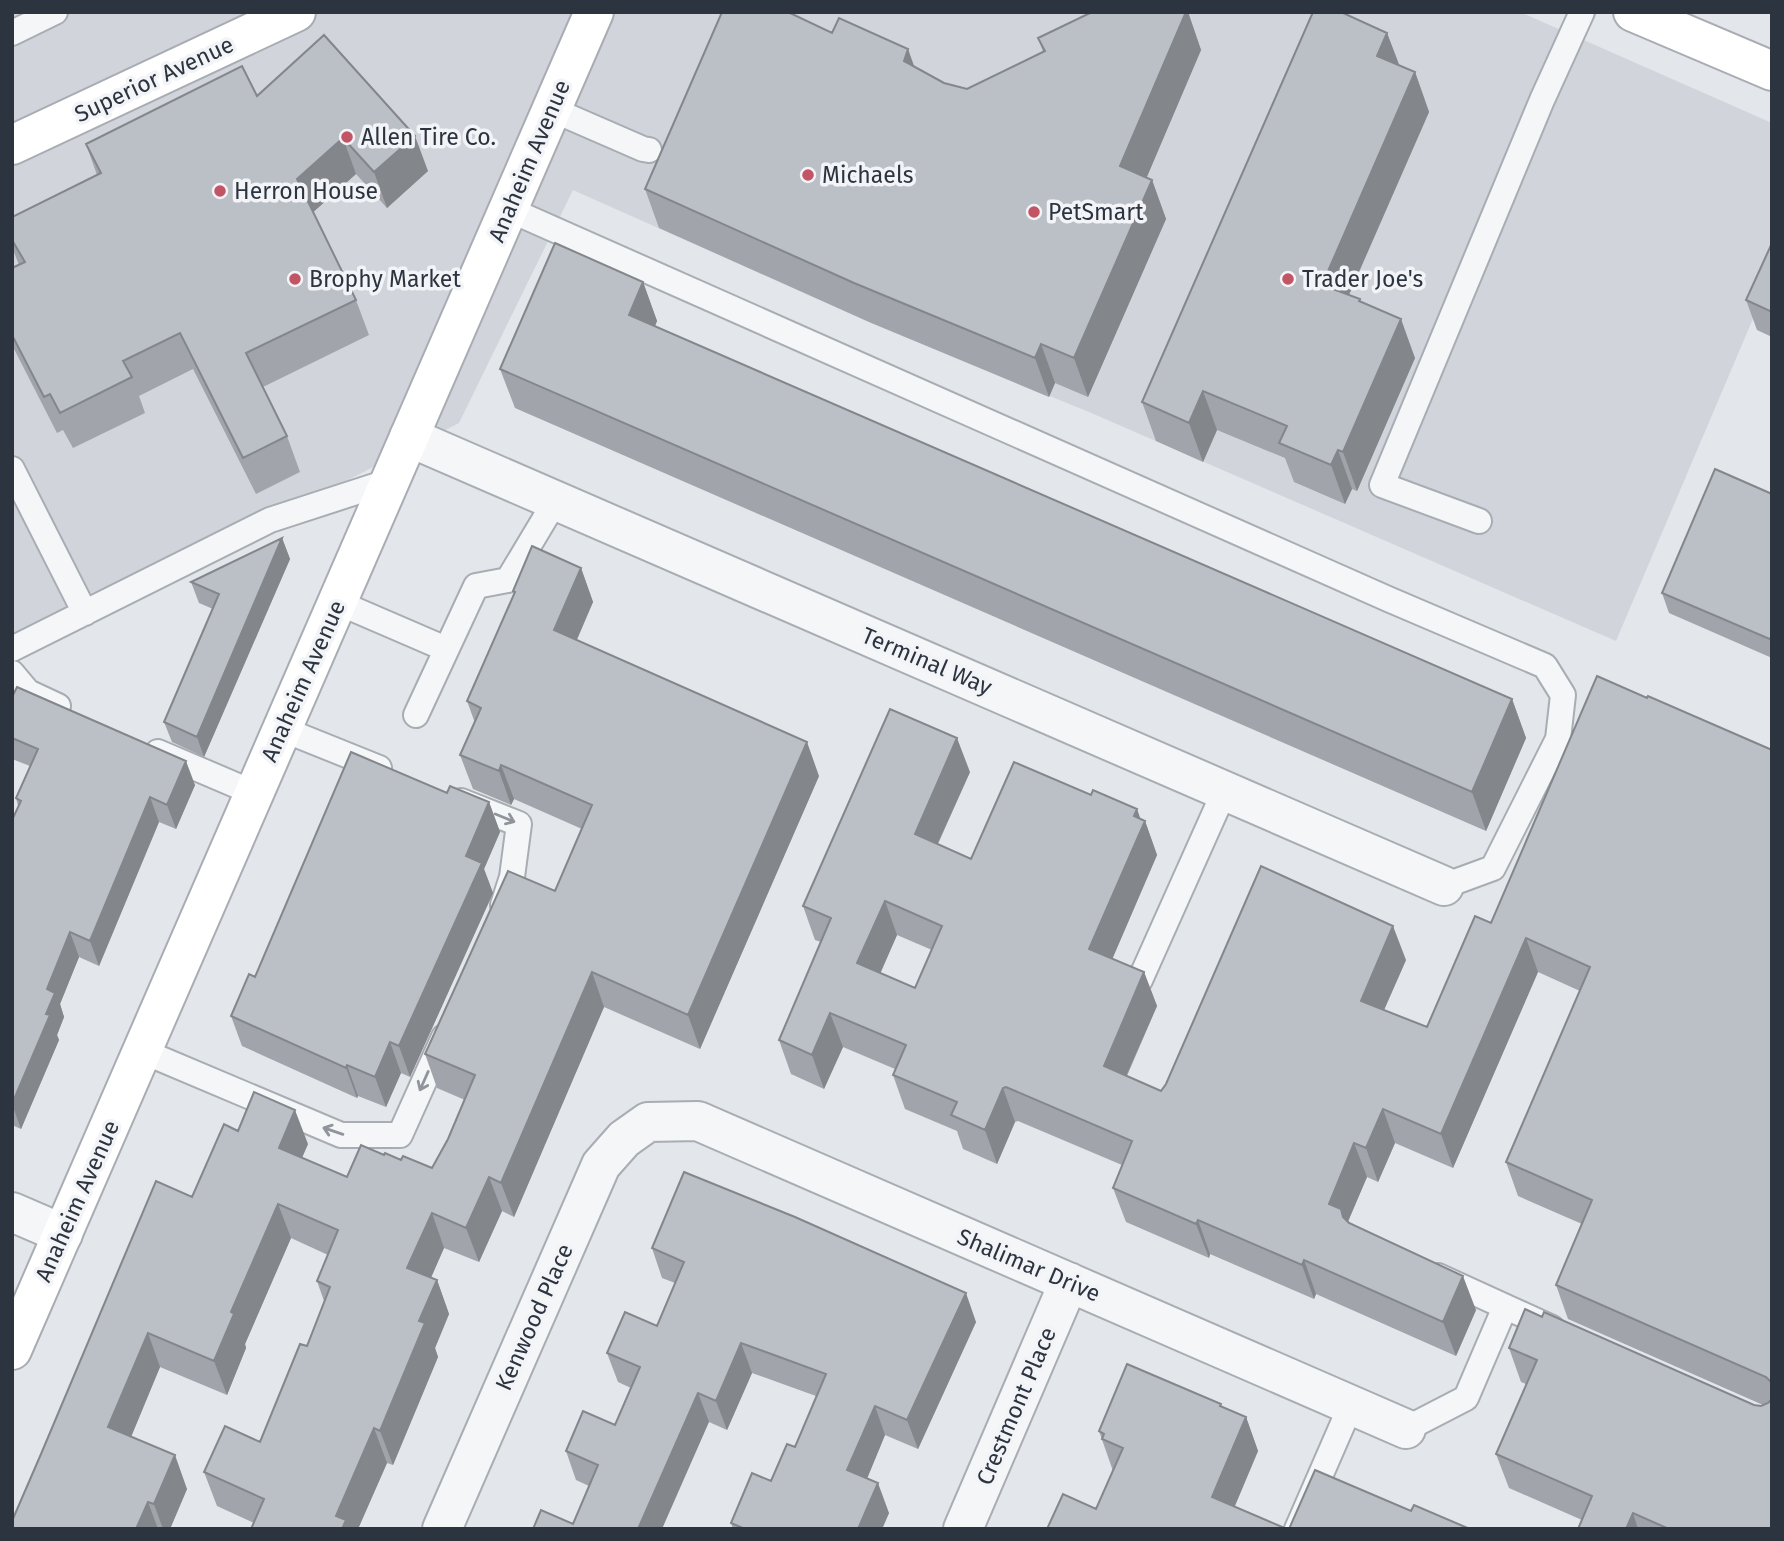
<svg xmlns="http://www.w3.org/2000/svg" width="1784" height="1541" viewBox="0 0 1784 1541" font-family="'Fira Sans',sans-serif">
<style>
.built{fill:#d1d5db}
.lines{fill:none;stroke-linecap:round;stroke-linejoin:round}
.lane-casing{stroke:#a8adb4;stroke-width:28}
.street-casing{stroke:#a8adb4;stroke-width:42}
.secondary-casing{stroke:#a8adb4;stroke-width:42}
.lane{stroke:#f5f6f8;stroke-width:24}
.street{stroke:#f5f6f8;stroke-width:38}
.secondary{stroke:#fff;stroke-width:38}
.wall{fill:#a1a4aa;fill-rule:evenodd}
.shaded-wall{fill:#83868b}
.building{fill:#bbbfc6;stroke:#83868b;stroke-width:2;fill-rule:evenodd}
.oneway{stroke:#90959c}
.poi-dot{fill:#c15565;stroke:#f3f4f7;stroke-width:2.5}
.labels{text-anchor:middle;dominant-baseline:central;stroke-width:7;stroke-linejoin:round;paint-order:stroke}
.street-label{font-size:23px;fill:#2c3440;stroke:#f3f4f7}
.poi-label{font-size:23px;fill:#2c3440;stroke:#f3f4f7;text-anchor:start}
</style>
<rect width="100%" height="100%" fill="#e3e6ea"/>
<!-- built -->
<path class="built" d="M 12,12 L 1520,12 L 1772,123 L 1772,274 L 1616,641 L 1089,412 L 869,322 L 573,190 L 459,423 L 12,652 Z"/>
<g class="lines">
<defs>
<path id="lane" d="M 12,33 L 55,12
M 551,109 L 643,149 L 649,150
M 508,209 L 1388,599 L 1545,666 L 1563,695 L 1558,739 L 1493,868 L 1444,886
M 12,469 L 85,613
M 1479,521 L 1382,485 L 1542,100 L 1582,12
M 337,602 L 446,649
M 12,649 L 270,520 L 390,481
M 12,673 L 28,692 L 58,706
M 416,715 L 476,586 L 508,580 L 556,500
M 282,729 L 379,768
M 158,752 L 254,793
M 461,801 L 519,824 L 512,877 L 503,905
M 1140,980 L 1225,790
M 142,1051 L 341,1135 L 400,1135 L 444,1037
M 1438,1276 L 1552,1328
M 1406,1429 L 1466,1398 L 1505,1307
M 1297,1529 L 1351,1405"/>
<path id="street" d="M 409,437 L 1444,886
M 12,1212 L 63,1234
M 442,1529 L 601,1165 L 624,1139 L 648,1122 L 698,1121 L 1406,1429
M 963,1529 L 1069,1282"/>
<path id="secondary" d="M 1633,12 L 1772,71
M 12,145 L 296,12
M 12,1350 L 594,12"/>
</defs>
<!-- lane casing -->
<use href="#lane" class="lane-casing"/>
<!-- street casing -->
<use href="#street" class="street-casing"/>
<!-- secondary casing -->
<use href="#secondary" class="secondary-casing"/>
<!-- lane -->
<use href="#lane" class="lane"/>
<!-- street -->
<use href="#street" class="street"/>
<!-- secondary -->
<use href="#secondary" class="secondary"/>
</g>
<!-- wall -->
<path class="wall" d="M 1092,12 L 1188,12 L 1201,50 L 1146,178 L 1152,180 L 1166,219 L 1088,397 L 1055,383 L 1049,397 L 869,322 L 659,228 L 645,189 L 914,67 L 944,83 L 967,89 L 1043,52 L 1038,38 Z
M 1387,33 L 1399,66 L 1415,72 L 1429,112 L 1349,295 L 1360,299 L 1361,302 L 1415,358 L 1357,491 L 1352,489 L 1345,504 L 1294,482 L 1285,458 L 1217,430 L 1203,462 L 1156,441 L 1142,402 Z
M 257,96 L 428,171 L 387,208 L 356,174 L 313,212 L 356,300 L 369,335 L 263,387 L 287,436 L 300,472 L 256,494 L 193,369 L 139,396 L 145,413 L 73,448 L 63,430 L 57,433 L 12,345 L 12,268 L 19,265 L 12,247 L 12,217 L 97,175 L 86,144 Z
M 1772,243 L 1772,337 L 1757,330 L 1746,300 Z
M 643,282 L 657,321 L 655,326 L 1512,699 L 1526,738 L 1486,831 L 515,408 L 500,369 Z
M 1772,494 L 1772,658 L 1669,613 L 1662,593 Z
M 282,538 L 290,559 L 204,757 L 172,742 L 164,722 L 213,609 L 199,603 L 191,582 Z
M 581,568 L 593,602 L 577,640 L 819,776 L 700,1049 L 604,1007 L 514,1217 L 502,1211 L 479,1262 L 444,1248 L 431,1278 L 437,1280 L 449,1314 L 435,1348 L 438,1357 L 393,1465 L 387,1463 L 358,1529 L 251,1529 L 254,1523 L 217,1506 L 204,1472 L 260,1442 L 307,1346 L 324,1301 L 317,1281 L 328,1255 L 291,1238 L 245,1344 L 246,1348 L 227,1395 L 160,1367 L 131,1437 L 187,1489 L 170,1529 L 12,1529 L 192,1197 L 238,1131 L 308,1144 L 302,1158 L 347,1177 L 384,1155 L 432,1168 L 448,1139 L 465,1100 L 437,1088 L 425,1054 L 555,891 L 582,829 L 514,799 L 511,805 L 473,789 L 460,755 L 475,723 L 467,701 L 514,594 L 513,591 Z
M 12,738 L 195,785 L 176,829 L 159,822 L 99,966 L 79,957 L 60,1004 L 64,1017 L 57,1035 L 59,1040 L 21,1129 L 12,1125 L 12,820 L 18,806 L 16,798 L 30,766 L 12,759 Z
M 1772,750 L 1772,1529 L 1578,1529 L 1582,1520 L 1509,1488 L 1496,1454 L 1526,1384 L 1521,1382 L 1509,1348 L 1754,1405 L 1761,1406 L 1763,1405 L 1568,1319 L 1556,1285 L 1582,1224 L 1518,1196 L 1506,1162 L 1580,991 L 1538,972 L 1453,1168 L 1395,1143 L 1378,1182 L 1367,1177 L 1348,1221 L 1476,1310 L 1456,1356 L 1316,1294 L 1314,1299 L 1210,1254 L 1209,1258 L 1126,1222 L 1113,1188 L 1122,1165 L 1018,1121 L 1015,1122 L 997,1164 L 963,1149 L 957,1131 L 905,1109 L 893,1075 L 895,1069 L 843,1047 L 824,1089 L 791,1074 L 779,1040 L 821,942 L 815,940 L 803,906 L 970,772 L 938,844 L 971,859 L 1141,819 L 1145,821 L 1157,855 L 1112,959 L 1144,972 L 1157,1006 L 1127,1076 L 1161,1091 L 1406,960 L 1384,1010 L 1427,1027 L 1491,923 ZM 897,935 L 932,950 L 915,988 L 880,973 Z
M 447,793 L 489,802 L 500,832 L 484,869 L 493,893 L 410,1077 L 401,1073 L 386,1107 L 358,1096 L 357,1098 L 242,1046 L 231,1016 L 255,977 Z
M 652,1248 L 976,1322 L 918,1449 L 885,1435 L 867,1479 L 889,1513 L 882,1529 L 733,1529 L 731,1523 L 771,1481 L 795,1447 L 816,1396 L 752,1373 L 727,1430 L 709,1422 L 573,1524 L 589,1486 L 576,1480 L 566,1451 L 615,1425 L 631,1388 L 618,1382 L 607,1353 L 657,1326 L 675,1283 L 662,1278 Z
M 1222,1407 L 1246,1417 L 1258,1451 L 1235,1506 L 1096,1509 L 1113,1471 L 1099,1431 Z"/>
<!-- shaded-wall -->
<path class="shaded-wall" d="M 1186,12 L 1188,12 L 1201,50 L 1135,205 L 1120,166 Z
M 1387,33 L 1402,72 L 1377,56 Z
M 908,49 L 922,88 L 904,61 Z
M 1415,72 L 1429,112 L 1336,324 L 1322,285 Z
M 415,136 L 428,171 L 387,208 L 374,172 Z
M 343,138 L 356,174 L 310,215 L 297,179 Z
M 1152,180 L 1166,219 L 1088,397 L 1074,358 Z
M 643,282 L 657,321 L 643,354 L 629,315 Z
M 1401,319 L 1415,358 L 1357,491 L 1343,452 Z
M 1041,344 L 1055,383 L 1049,397 L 1035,358 Z
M 1203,391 L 1217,430 L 1203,462 L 1189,423 Z
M 1338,450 L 1352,489 L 1345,504 L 1331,465 Z
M 282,538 L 290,559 L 204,757 L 197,737 Z
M 581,568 L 593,602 L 566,664 L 554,630 Z
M 1512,699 L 1526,738 L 1486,831 L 1472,792 Z
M 957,738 L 970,772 L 927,867 L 915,834 Z
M 807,742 L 819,776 L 700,1049 L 688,1015 Z
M 186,761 L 195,785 L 176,829 L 167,805 Z
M 501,765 L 514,799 L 511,805 L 499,771 Z
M 150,797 L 159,822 L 99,966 L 90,941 Z
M 489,802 L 500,832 L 484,869 L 493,893 L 410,1077 L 399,1046 L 466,856 Z
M 1137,809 L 1143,826 L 1145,821 L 1157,855 L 1102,983 L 1089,949 Z
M 885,901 L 897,935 L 870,997 L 857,963 Z
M 1393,926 L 1406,960 L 1373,1035 L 1361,1001 Z
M 70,932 L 79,957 L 60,1004 L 64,1017 L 57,1035 L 59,1040 L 21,1129 L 12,1104 L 46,1014 L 47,989 Z
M 1526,938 L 1538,972 L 1453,1168 L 1441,1134 Z
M 592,972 L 604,1007 L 514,1217 L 501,1183 Z
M 1144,972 L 1157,1006 L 1116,1099 L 1104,1066 Z
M 830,1013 L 843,1047 L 824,1089 L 812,1055 Z
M 390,1042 L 401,1073 L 386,1107 L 375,1077 Z
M 347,1065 L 358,1096 L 357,1098 L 346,1068 Z
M 1003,1088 L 1015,1122 L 997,1164 L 985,1130 Z
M 1383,1109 L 1395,1143 L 1378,1182 L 1366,1148 Z
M 295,1110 L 308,1144 L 291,1182 L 279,1148 Z
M 1354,1143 L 1367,1177 L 1347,1224 L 1329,1204 Z
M 489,1177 L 502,1211 L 479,1262 L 466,1228 Z
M 278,1204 L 291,1238 L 245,1344 L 246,1348 L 227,1395 L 214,1361 L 231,1312 Z
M 432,1213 L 444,1248 L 420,1302 L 407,1268 Z
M 1198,1220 L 1210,1254 L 1209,1258 L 1196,1224 Z
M 1304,1260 L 1316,1294 L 1314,1299 L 1302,1265 Z
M 1463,1276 L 1476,1310 L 1456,1356 L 1443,1322 Z
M 437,1280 L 449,1314 L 435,1348 L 438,1357 L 393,1465 L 380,1431 L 419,1321 Z
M 966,1293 L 976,1322 L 918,1449 L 907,1420 Z
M 148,1333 L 160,1367 L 121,1461 L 108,1427 Z
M 741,1343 L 752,1373 L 727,1430 L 716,1401 Z
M 698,1393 L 709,1422 L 662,1529 L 638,1529 Z
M 875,1406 L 885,1435 L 858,1500 L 847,1470 Z
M 1246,1417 L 1258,1451 L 1225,1529 L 1212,1497 Z
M 374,1428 L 387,1463 L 358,1529 L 341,1529 L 336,1516 Z
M 175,1455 L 187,1489 L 170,1529 L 163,1529 L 154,1504 Z
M 878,1483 L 889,1513 L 882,1529 L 858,1529 Z
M 148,1502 L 158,1529 L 136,1529 Z
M 1633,1513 L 1638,1529 L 1626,1529 Z"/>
<!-- building -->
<path class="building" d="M 722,12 L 788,12 L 832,33 L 839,18 L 908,49 L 904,61 L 944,83 L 967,89 L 1045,51 L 1038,38 L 1092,12 L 1186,12 L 1120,166 L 1152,180 L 1074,358 L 1041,344 L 1035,358 L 854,283 L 645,189 Z
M 1313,12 L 1341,12 L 1387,33 L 1377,56 L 1415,72 L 1322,285 L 1360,299 L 1359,301 L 1401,319 L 1343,452 L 1338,450 L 1331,465 L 1279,443 L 1287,426 L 1203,391 L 1189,423 L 1142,402 Z
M 324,35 L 415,136 L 374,172 L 343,138 L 297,179 L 356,300 L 246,353 L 287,436 L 243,458 L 180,333 L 123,361 L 132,377 L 60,413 L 50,394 L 44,397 L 12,335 L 12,268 L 25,262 L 12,240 L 12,217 L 101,173 L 86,144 L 242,66 L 257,96 Z
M 555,243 L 643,282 L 629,315 L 1512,699 L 1472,792 L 500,369 Z
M 1772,243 L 1772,312 L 1746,300 Z
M 1715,469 L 1772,494 L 1772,640 L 1662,593 Z
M 282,538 L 197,737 L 164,722 L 219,594 L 191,582 Z
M 532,546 L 581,568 L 554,630 L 807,742 L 688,1015 L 592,972 L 501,1183 L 489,1177 L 466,1228 L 432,1213 L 407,1268 L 437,1280 L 419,1321 L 425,1323 L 380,1431 L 374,1428 L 336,1516 L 346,1520 L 342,1529 L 251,1529 L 264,1499 L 204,1472 L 225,1426 L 260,1442 L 300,1344 L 307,1346 L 330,1287 L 317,1281 L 338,1230 L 278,1204 L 231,1312 L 234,1314 L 214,1361 L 148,1333 L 108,1427 L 175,1455 L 154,1504 L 148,1502 L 136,1529 L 12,1529 L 12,1521 L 41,1454 L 156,1181 L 192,1197 L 224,1124 L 238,1131 L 254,1092 L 295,1110 L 279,1148 L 347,1177 L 361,1145 L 384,1155 L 385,1153 L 401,1160 L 403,1156 L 432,1168 L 448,1139 L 475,1075 L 425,1054 L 508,871 L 555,891 L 592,805 L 501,765 L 499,771 L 460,755 L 481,708 L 467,701 L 515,592 L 513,591 Z
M 1597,676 L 1647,698 L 1648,696 L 1772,750 L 1772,1383 L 1766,1377 L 1556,1285 L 1592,1200 L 1506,1162 L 1590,967 L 1526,938 L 1441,1134 L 1383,1109 L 1366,1148 L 1354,1143 L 1329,1204 L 1341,1209 L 1343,1217 L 1349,1223 L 1463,1276 L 1443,1322 L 1304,1260 L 1302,1265 L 1198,1220 L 1196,1224 L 1113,1188 L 1132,1141 L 1006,1087 L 1003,1088 L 985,1130 L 951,1115 L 957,1102 L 893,1075 L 906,1045 L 830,1013 L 812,1055 L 779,1040 L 831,918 L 803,906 L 890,709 L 957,738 L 915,834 L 971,859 L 1014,762 L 1091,795 L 1093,790 L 1137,809 L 1134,816 L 1145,821 L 1089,949 L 1144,972 L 1104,1066 L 1161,1091 L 1166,1084 L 1261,866 L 1393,926 L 1361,1001 L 1427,1027 L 1475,916 L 1491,923 ZM 885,901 L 942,926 L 915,988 L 857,963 Z
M 17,687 L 186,761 L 167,805 L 150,797 L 90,941 L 70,932 L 47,989 L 55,993 L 46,1014 L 50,1015 L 12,1104 L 12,820 L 21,801 L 16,798 L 38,749 L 12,738 L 12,697 Z
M 351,752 L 447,793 L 450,786 L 489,802 L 466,856 L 482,863 L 399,1046 L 390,1042 L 375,1077 L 347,1065 L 346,1068 L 231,1016 L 249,974 L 255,977 Z
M 684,1172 L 795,1217 L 966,1293 L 907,1420 L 875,1406 L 847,1470 L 878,1483 L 858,1529 L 745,1529 L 731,1523 L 752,1473 L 771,1481 L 787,1444 L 795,1447 L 826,1374 L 741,1343 L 716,1401 L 698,1393 L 638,1529 L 533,1529 L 541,1510 L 573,1524 L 598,1465 L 566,1451 L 583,1411 L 615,1425 L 640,1367 L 607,1353 L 625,1312 L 657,1326 L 684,1262 L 652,1248 Z
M 1525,1309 L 1542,1317 L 1544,1312 L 1754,1405 L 1761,1406 L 1768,1403 L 1772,1399 L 1772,1529 L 1669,1529 L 1633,1513 L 1626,1529 L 1578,1529 L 1592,1496 L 1496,1454 L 1537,1360 L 1509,1348 Z
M 1127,1364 L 1221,1404 L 1220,1406 L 1246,1417 L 1212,1497 L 1287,1529 L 1047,1529 L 1063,1494 L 1096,1509 L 1123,1448 L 1102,1439 L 1104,1434 L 1099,1431 Z
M 1315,1470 L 1411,1511 L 1414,1505 L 1470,1529 L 1289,1529 Z"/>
<!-- one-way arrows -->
<defs><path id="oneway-shaft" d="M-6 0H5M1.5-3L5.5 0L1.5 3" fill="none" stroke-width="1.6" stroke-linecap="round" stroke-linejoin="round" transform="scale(1.75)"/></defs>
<g class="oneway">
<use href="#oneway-shaft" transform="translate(505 818) rotate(22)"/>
<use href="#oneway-shaft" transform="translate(424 1081) rotate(114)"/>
<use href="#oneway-shaft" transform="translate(333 1131) rotate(-161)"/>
</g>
<!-- markers -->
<g class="poi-dot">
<circle cx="347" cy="137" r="7"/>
<circle cx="808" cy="175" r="7"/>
<circle cx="220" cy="191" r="7"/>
<circle cx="1034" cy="212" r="7"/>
<circle cx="295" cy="279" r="7"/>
<circle cx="1288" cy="279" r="7"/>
</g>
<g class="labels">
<!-- street labels -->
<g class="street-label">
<text transform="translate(154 79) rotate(-25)">Superior Avenue</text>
<text transform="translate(529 161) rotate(-67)">Anaheim Avenue</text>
<text transform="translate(927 661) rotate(23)">Terminal Way</text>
<text transform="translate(303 681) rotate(-66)">Anaheim Avenue</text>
<text transform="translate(77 1201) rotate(-66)">Anaheim Avenue</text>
<text transform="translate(1029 1265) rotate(23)">Shalimar Drive</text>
<text transform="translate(534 1317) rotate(-66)">Kenwood Place</text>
<text transform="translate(1016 1406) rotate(-67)">Crestmont Place</text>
</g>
<!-- poi labels -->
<g class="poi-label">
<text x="361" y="137">Allen Tire Co.</text>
<text x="822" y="175">Michaels</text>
<text x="234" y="191">Herron House</text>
<text x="1048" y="212">PetSmart</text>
<text x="309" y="279">Brophy Market</text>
<text x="1302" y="279">Trader Joe's</text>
</g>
</g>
<!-- border -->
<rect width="1784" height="1541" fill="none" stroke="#2c3440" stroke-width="28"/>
</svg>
